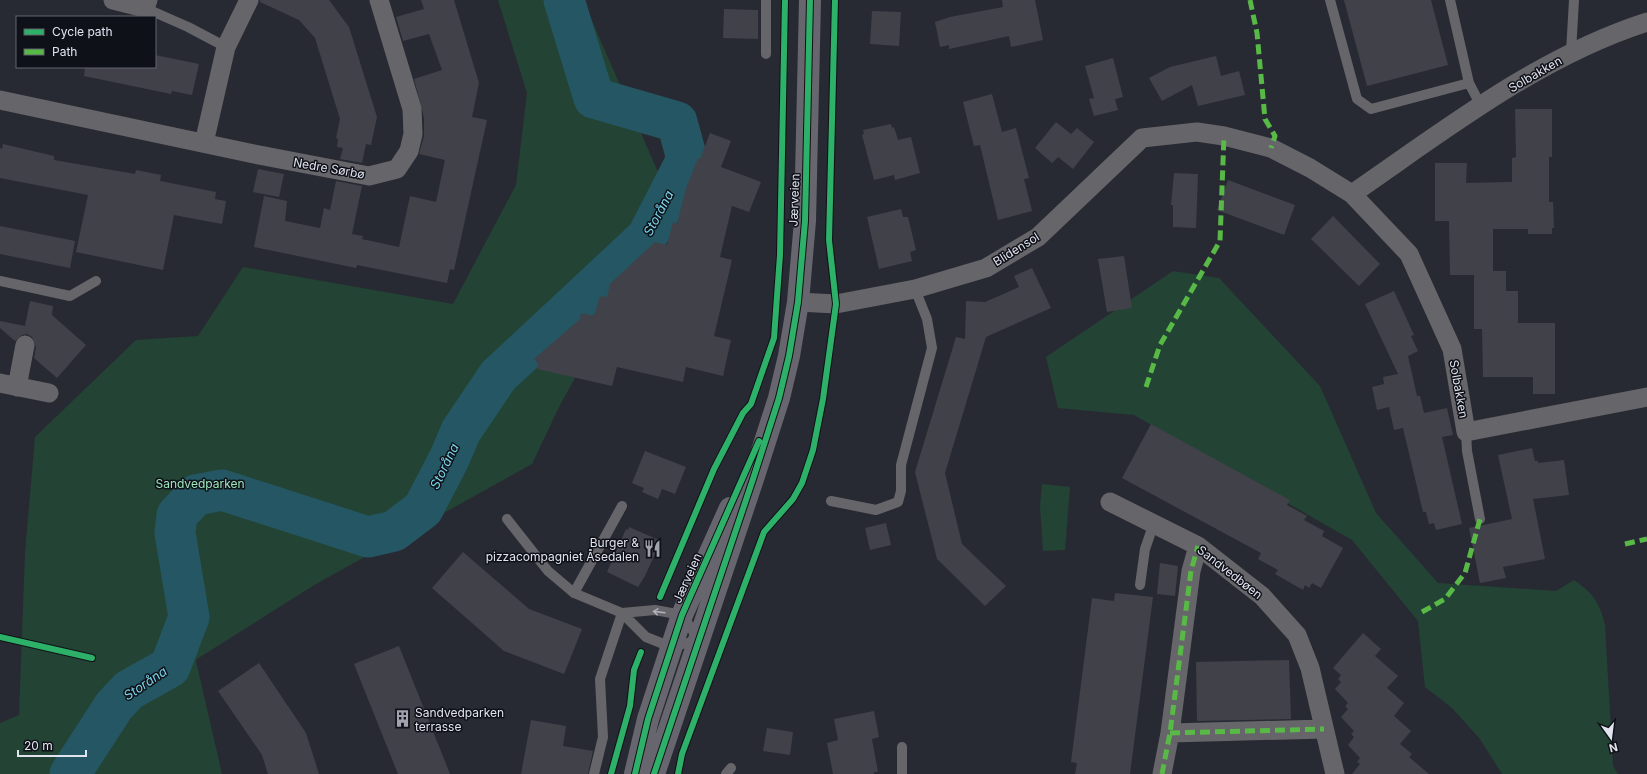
<svg xmlns="http://www.w3.org/2000/svg" width="1647" height="774" viewBox="0 0 1647 774" font-family="Inter,sans-serif">
<style>
.green{fill:#234334}
.lines{fill:none;stroke-linecap:round;stroke-linejoin:round}
.river{stroke:#245763;stroke-width:41}
.building{fill:#404149}
.service{stroke:#66656a;stroke-width:10}
.minor{stroke:#66656a;stroke-width:19}
.primary{stroke:#67666e;stroke-width:22}
.quiet{stroke:#58b947;stroke-width:5;stroke-dasharray:10 5;stroke-linecap:butt}
.cycleway-casing{stroke:#0f1118;stroke-width:8}
.cycleway{stroke:#2db169;stroke-width:6}
.oneway{stroke:#b0b1ba}
.labels{text-anchor:middle;dominant-baseline:central;stroke-width:3;stroke-linejoin:round;paint-order:stroke}
.street-label{font-size:12px;fill:#e1e3ef;stroke:#0f1118}
.park-label{font-size:12px;fill:#9de5bd;stroke:#0f1118}
.poi-label{font-size:12px;fill:#e1e3ef;stroke:#0f1118;text-anchor:end}
.water-label{font-size:13px;font-style:italic;fill:#7bd4ea;stroke:#0f1118}
</style>
<rect width="100%" height="100%" fill="#282a33"/>
<!-- green -->
<path class="green" d="M 498,0 L 583,0 L 671,202 L 559,407 L 532,464 L 316,584 L 197,659 L 196,661 L 222,774 L 0,774 L 0,723 L 19,715 L 25,553 L 35,437 L 136,340 L 198,336 L 243,267 L 453,304 L 516,185 L 527,93 Z
M 1173,271 L 1219,278 L 1320,386 L 1376,513 L 1438,583 L 1556,591 L 1574,580 C 1594,594 1599,602 1605,625 L 1613,766 L 1618,774 L 1502,774 L 1480,739 L 1452,708 L 1425,687 L 1418,621 L 1352,540 L 1134,415 L 1058,408 L 1046,357 Z
M 1042,484 L 1070,487 L 1065,550 L 1043,551 L 1040,506 Z"/>
<g class="lines">
<!-- river -->
<path class="river" d="M 70,774 L 114,706 L 129,690 L 170,667 L 189,617 L 175,533 L 177,515 L 196,495 L 222,490 L 368,537 L 394,531 L 423,509 L 449,459 L 461,431 L 498,376 L 647,237 L 687,159 L 677,122 L 594,98 L 564,0"/>
</g>
<!-- building -->
<path class="building" d="M 260,0 L 329,0 L 349,27 L 377,117 L 371,145 L 366,144 L 362,163 L 340,159 L 343,148 L 337,147 L 338,139 L 336,138 L 340,119 L 315,38 L 299,20 L 260,2 Z
M 421,0 L 454,0 L 479,83 L 472,117 L 487,120 L 454,270 L 450,269 L 447,283 L 357,265 L 356,268 L 254,247 L 264,196 L 287,201 L 285,221 L 320,228 L 324,208 L 330,210 L 336,181 L 362,186 L 352,234 L 363,236 L 362,239 L 399,247 L 410,196 L 436,202 L 445,160 L 419,154 L 424,136 L 424,118 L 414,79 L 442,70 L 429,34 L 403,41 L 396,17 L 424,9 Z
M 1002,0 L 1035,0 L 1043,40 L 1011,47 L 1009,36 L 949,49 L 949,45 L 940,47 L 935,22 L 950,17 L 1003,7 Z
M 1344,0 L 1431,0 L 1448,65 L 1367,86 Z
M 724,9 L 758,10 L 758,39 L 723,38 Z
M 872,11 L 901,12 L 899,46 L 870,44 Z
M 155,55 L 199,64 L 192,95 L 172,91 L 171,94 L 84,76 L 85,67 L 155,67 Z
M 1216,56 L 1221,76 L 1239,71 L 1245,95 L 1198,106 L 1192,85 L 1162,101 L 1149,78 L 1170,67 Z
M 1113,58 L 1123,97 L 1115,99 L 1118,110 L 1094,116 L 1089,99 L 1094,98 L 1085,66 Z
M 992,94 L 1002,132 L 1016,128 L 1029,178 L 1024,179 L 1032,211 L 998,220 L 980,145 L 974,146 L 963,102 Z
M 1515,109 L 1552,109 L 1552,157 L 1549,157 L 1549,202 L 1553,202 L 1554,228 L 1552,228 L 1552,234 L 1528,234 L 1528,229 L 1493,229 L 1493,271 L 1506,271 L 1506,291 L 1518,291 L 1518,323 L 1555,323 L 1555,394 L 1533,394 L 1533,377 L 1483,377 L 1482,329 L 1474,329 L 1474,275 L 1450,275 L 1449,221 L 1435,221 L 1435,163 L 1467,163 L 1466,183 L 1512,182 L 1512,158 L 1516,157 Z
M 1056,122 L 1071,134 L 1077,128 L 1094,142 L 1073,169 L 1058,157 L 1052,163 L 1035,148 Z
M 891,124 L 892,128 L 894,127 L 898,140 L 911,137 L 920,173 L 895,180 L 894,175 L 874,180 L 862,135 L 864,134 L 863,130 Z
M 710,133 L 731,141 L 721,167 L 761,182 L 749,212 L 732,206 L 720,257 L 732,260 L 714,336 L 731,340 L 723,376 L 686,367 L 683,382 L 617,367 L 612,386 L 537,369 L 538,364 L 534,359 L 580,319 L 581,313 L 594,316 L 600,296 L 607,297 L 610,284 L 655,242 L 667,245 L 673,222 L 677,224 L 686,188 L 698,158 L 700,159 Z
M 3,144 L 54,156 L 54,160 L 135,174 L 136,170 L 161,175 L 160,181 L 216,192 L 215,199 L 226,201 L 222,224 L 174,215 L 163,270 L 76,252 L 88,195 L 0,178 L 0,148 L 2,149 Z
M 258,169 L 284,174 L 279,197 L 253,192 Z
M 1174,173 L 1198,174 L 1196,228 L 1173,227 L 1173,205 L 1171,205 Z
M 1228,180 L 1295,205 L 1284,235 L 1217,210 Z
M 901,209 L 903,217 L 908,217 L 916,250 L 910,252 L 912,261 L 879,269 L 867,217 Z
M 1333,216 L 1380,264 L 1359,286 L 1311,239 Z
M 0,226 L 75,241 L 70,268 L 0,254 Z
M 1124,256 L 1132,308 L 1107,312 L 1098,259 Z
M 1032,268 L 1051,308 L 986,337 L 945,473 L 962,544 L 1006,586 L 985,606 L 937,559 L 915,472 L 956,337 L 965,339 L 966,301 L 985,302 L 1019,287 L 1014,276 Z
M 1394,291 L 1414,335 L 1411,336 L 1418,351 L 1408,356 L 1417,396 L 1420,396 L 1424,413 L 1447,408 L 1453,435 L 1442,437 L 1462,524 L 1436,530 L 1434,523 L 1429,524 L 1426,512 L 1423,512 L 1403,428 L 1394,430 L 1389,407 L 1377,410 L 1372,387 L 1384,384 L 1383,377 L 1398,374 L 1365,304 Z
M 30,301 L 53,306 L 52,315 L 86,345 L 57,378 L 34,358 L 36,347 L 32,337 L 27,334 L 22,335 L 15,341 L 0,328 L 0,321 L 25,326 Z
M 1151,424 L 1290,500 L 1287,505 L 1307,516 L 1304,520 L 1324,531 L 1322,536 L 1343,548 L 1321,588 L 1312,583 L 1309,588 L 1305,585 L 1303,590 L 1275,574 L 1278,570 L 1258,559 L 1261,553 L 1122,478 Z
M 1532,448 L 1535,461 L 1538,461 L 1538,463 L 1564,460 L 1569,495 L 1533,499 L 1545,559 L 1503,567 L 1506,578 L 1480,583 L 1469,528 L 1512,519 L 1498,455 Z
M 645,451 L 686,467 L 675,494 L 662,489 L 658,499 L 642,492 L 644,488 L 632,483 Z
M 886,523 L 891,545 L 870,550 L 865,528 Z
M 629,527 L 661,541 L 645,576 L 638,587 L 607,572 L 626,529 L 628,530 Z
M 463,552 L 529,609 L 582,629 L 564,674 L 504,651 L 432,588 Z
M 1160,563 L 1178,566 L 1175,596 L 1157,594 Z
M 1115,593 L 1153,597 L 1130,774 L 1075,774 L 1077,763 L 1071,762 L 1092,598 L 1114,601 Z
M 1363,633 L 1381,649 L 1375,656 L 1398,676 L 1387,688 L 1404,703 L 1394,716 L 1411,731 L 1400,744 L 1412,754 L 1409,757 L 1429,774 L 1352,774 L 1360,764 L 1357,762 L 1360,758 L 1348,745 L 1354,737 L 1351,734 L 1354,731 L 1341,717 L 1348,709 L 1345,706 L 1348,703 L 1335,689 L 1341,682 L 1338,679 L 1341,675 L 1333,668 Z
M 399,646 L 450,774 L 398,774 L 354,664 Z
M 1289,660 L 1291,719 L 1197,721 L 1196,662 Z
M 259,663 L 306,733 L 319,774 L 268,774 L 262,755 L 218,691 Z
M 874,711 L 879,737 L 872,739 L 878,772 L 874,772 L 874,774 L 833,774 L 827,743 L 838,740 L 834,719 Z
M 531,720 L 566,726 L 563,746 L 593,751 L 588,774 L 521,774 Z
M 767,728 L 793,732 L 790,755 L 763,751 Z"/>
<g class="lines">
<!-- service -->
<path class="service" d="M 766,0 L 766,54
M 1330,0 L 1357,99 L 1371,109 L 1469,83 L 1481,106
M 1450,0 L 1469,83
M 145,8 L 188,27 L 226,47
M 1571,52 L 1574,0
M 0,281 L 70,296 L 96,281
M 1466,432 L 1467,451 L 1480,519
M 831,501 L 876,510 L 898,502 L 901,491 L 901,465 L 932,348 L 927,319 L 915,289
M 507,519 L 548,571 L 574,593 L 622,613 L 646,637 L 671,647 L 699,640 L 682,615 L 655,610 L 622,613
M 1140,585 L 1145,549 L 1154,523
M 574,593 L 622,506
M 902,747 L 902,774
M 594,774 L 603,737 L 600,679 L 622,613
M 726,774 L 731,768"/>
<!-- minor -->
<path class="minor" d="M 113,0 L 145,8 L 148,0
M 0,100 L 254,154 L 369,176 L 397,169 L 409,151 L 413,134 L 412,109 L 379,0
M 204,143 L 226,47 L 249,0
M 1352,194 C 1445,130 1538,57 1647,22
M 798,302 L 836,304 L 915,289 L 986,268 L 1038,237 L 1142,138 L 1197,132 L 1224,136 L 1271,148 L 1310,168 L 1352,194 L 1409,254 L 1452,349 L 1466,432 L 1647,397
M 0,383 L 49,393
M 17,387 L 25,345
M 1110,502 L 1198,546 L 1262,596 L 1297,635 L 1310,668 L 1335,774
M 1170,733 L 1324,729
M 1162,774 L 1170,733 L 1191,571 L 1198,546"/>
<!-- primary -->
<path class="primary" d="M 635,774 L 648,719 L 682,615 L 730,508
M 654,774 L 753,479 L 779,398 L 789,356 L 798,302 L 805,221 L 810,0"/>
<!-- quiet -->
<path class="quiet" d="M 1250,0 L 1257,33 L 1265,119 L 1275,136 L 1271,148
M 1146,387 L 1160,345 L 1220,241 L 1224,136
M 1625,544 L 1647,539
M 1422,612 L 1445,599 L 1465,573 L 1480,519
M 1170,733 L 1324,729
M 1162,774 L 1170,733 L 1191,571 L 1198,546"/>
<defs>
<path id="cycleway" d="M 660,597 L 714,469 L 743,413 L 751,404 L 774,338 L 780,255 L 785,0
M 0,637 L 92,658
M 611,774 L 630,706 L 634,670 L 641,652
M 635,774 L 648,719 L 682,615 L 759,441
M 654,774 L 753,479 L 779,398 L 789,356 L 798,302 L 805,221 L 810,0
M 678,774 L 682,754 L 764,532 L 793,499 L 802,483 L 813,450 L 823,399 L 836,304 L 829,240 L 835,0"/>
</defs>
<!-- cycleway casing -->
<use href="#cycleway" class="cycleway-casing"/>
<!-- cycleway -->
<use href="#cycleway" class="cycleway"/>
</g>
<!-- one-way arrows -->
<defs><path id="oneway-shaft" d="M-6 0H5M1.5-3L5.5 0L1.5 3" fill="none" stroke-width="1.6" stroke-linecap="round" stroke-linejoin="round"/></defs>
<use class="oneway" href="#oneway-shaft" transform="translate(659 612) rotate(-173)"/>
<!-- icons -->
<defs>
<symbol id="restaurant-bare" viewBox="-9 -9 18 18"><path d="M-5-6h1v4h1v-4h1v4h1v-4h1v5L-1.5 .5V6h-2V.5L-5-1ZM5-6V6H3V1.5H1.5Q1.5-4 5-6Z" fill="#a0a2ad" stroke="#0f1118" stroke-width="2.5" paint-order="stroke"/></symbol>
<symbol id="building-bare" viewBox="-9 -9 18 18"><path d="M-4-6H4V6H1V3H-1V6H-4ZM-2.5-4.3h1.7v1.8h-1.7ZM.8-4.3h1.7v1.8H.8ZM-2.5-1h1.7V.8h-1.7ZM.8-1h1.7V.8H.8Z" fill="#a0a2ad" stroke="#0f1118" stroke-width="2.5" paint-order="stroke"/></symbol>
</defs>
<g fill-rule="evenodd">
<use href="#restaurant-bare" x="640" y="536" width="25" height="25"/>
<use href="#building-bare" x="390" y="706" width="25" height="25"/>
</g>
<g class="labels">
<!-- street labels -->
<g class="street-label">
<text transform="translate(1535 74) rotate(-30)">Solbakken</text>
<text transform="translate(329 168) rotate(10)">Nedre Sørbø</text>
<text transform="translate(794 200) rotate(-88)">Jærveien</text>
<text transform="translate(1016 249) rotate(-32)">Blidensol</text>
<text transform="translate(1459 389) rotate(80)">Solbakken</text>
<text transform="translate(1230 572) rotate(38)">Sandvedbøen</text>
<text transform="translate(687 578) rotate(-66)">Jærveien</text>
</g>
<!-- park labels -->
<g class="park-label">
<text x="200" y="483">Sandvedparken</text>
</g>
<!-- poi labels -->
<g class="poi-label">
<text x="639" y="542">Burger &amp;<tspan x="639" dy="14">pizzacompagniet Åsedalen</tspan></text>
<text x="415" y="712" text-anchor="start">Sandvedparken<tspan x="415" dy="14">terrasse</tspan></text>
</g>
<!-- water labels -->
<g class="water-label">
<text transform="translate(658 213) rotate(-62)">Storåna</text>
<text transform="translate(444 466) rotate(-64)">Storåna</text>
<text transform="translate(145 683) rotate(-34)">Storåna</text>
</g>
</g>
<!-- legend -->
<rect x="16" y="16" width="140" height="52" fill="#0f1118" stroke="#63656e"/>
<rect x="24" y="29" width="20" height="6" fill="#2db169" stroke="#63656e"/>
<text x="52" y="36" font-size="12" fill="#e1e3ef">Cycle path</text>
<rect x="24" y="49" width="20" height="6" fill="#58b947" stroke="#63656e"/>
<text x="52" y="56" font-size="12" fill="#e1e3ef">Path</text>
<!-- north arrow -->
<g transform="translate(1611 738) rotate(166)" stroke="#0f1118" stroke-width="3" paint-order="stroke">
<path d="M0-3L7 15L0 10L-7 15Z" fill="#e1e3ef"/>
<text y="-6" font-size="11" font-weight="bold" text-anchor="middle" fill="#e1e3ef">N</text>
</g>
<!-- scale -->
<path d="M18 750v6h68v-6" fill="none" stroke="#e1e3ef" stroke-width="2"/>
<text x="24" y="750" font-size="12" fill="#e1e3ef" stroke="#0f1118" stroke-width="3" paint-order="stroke">20 m</text>
</svg>
